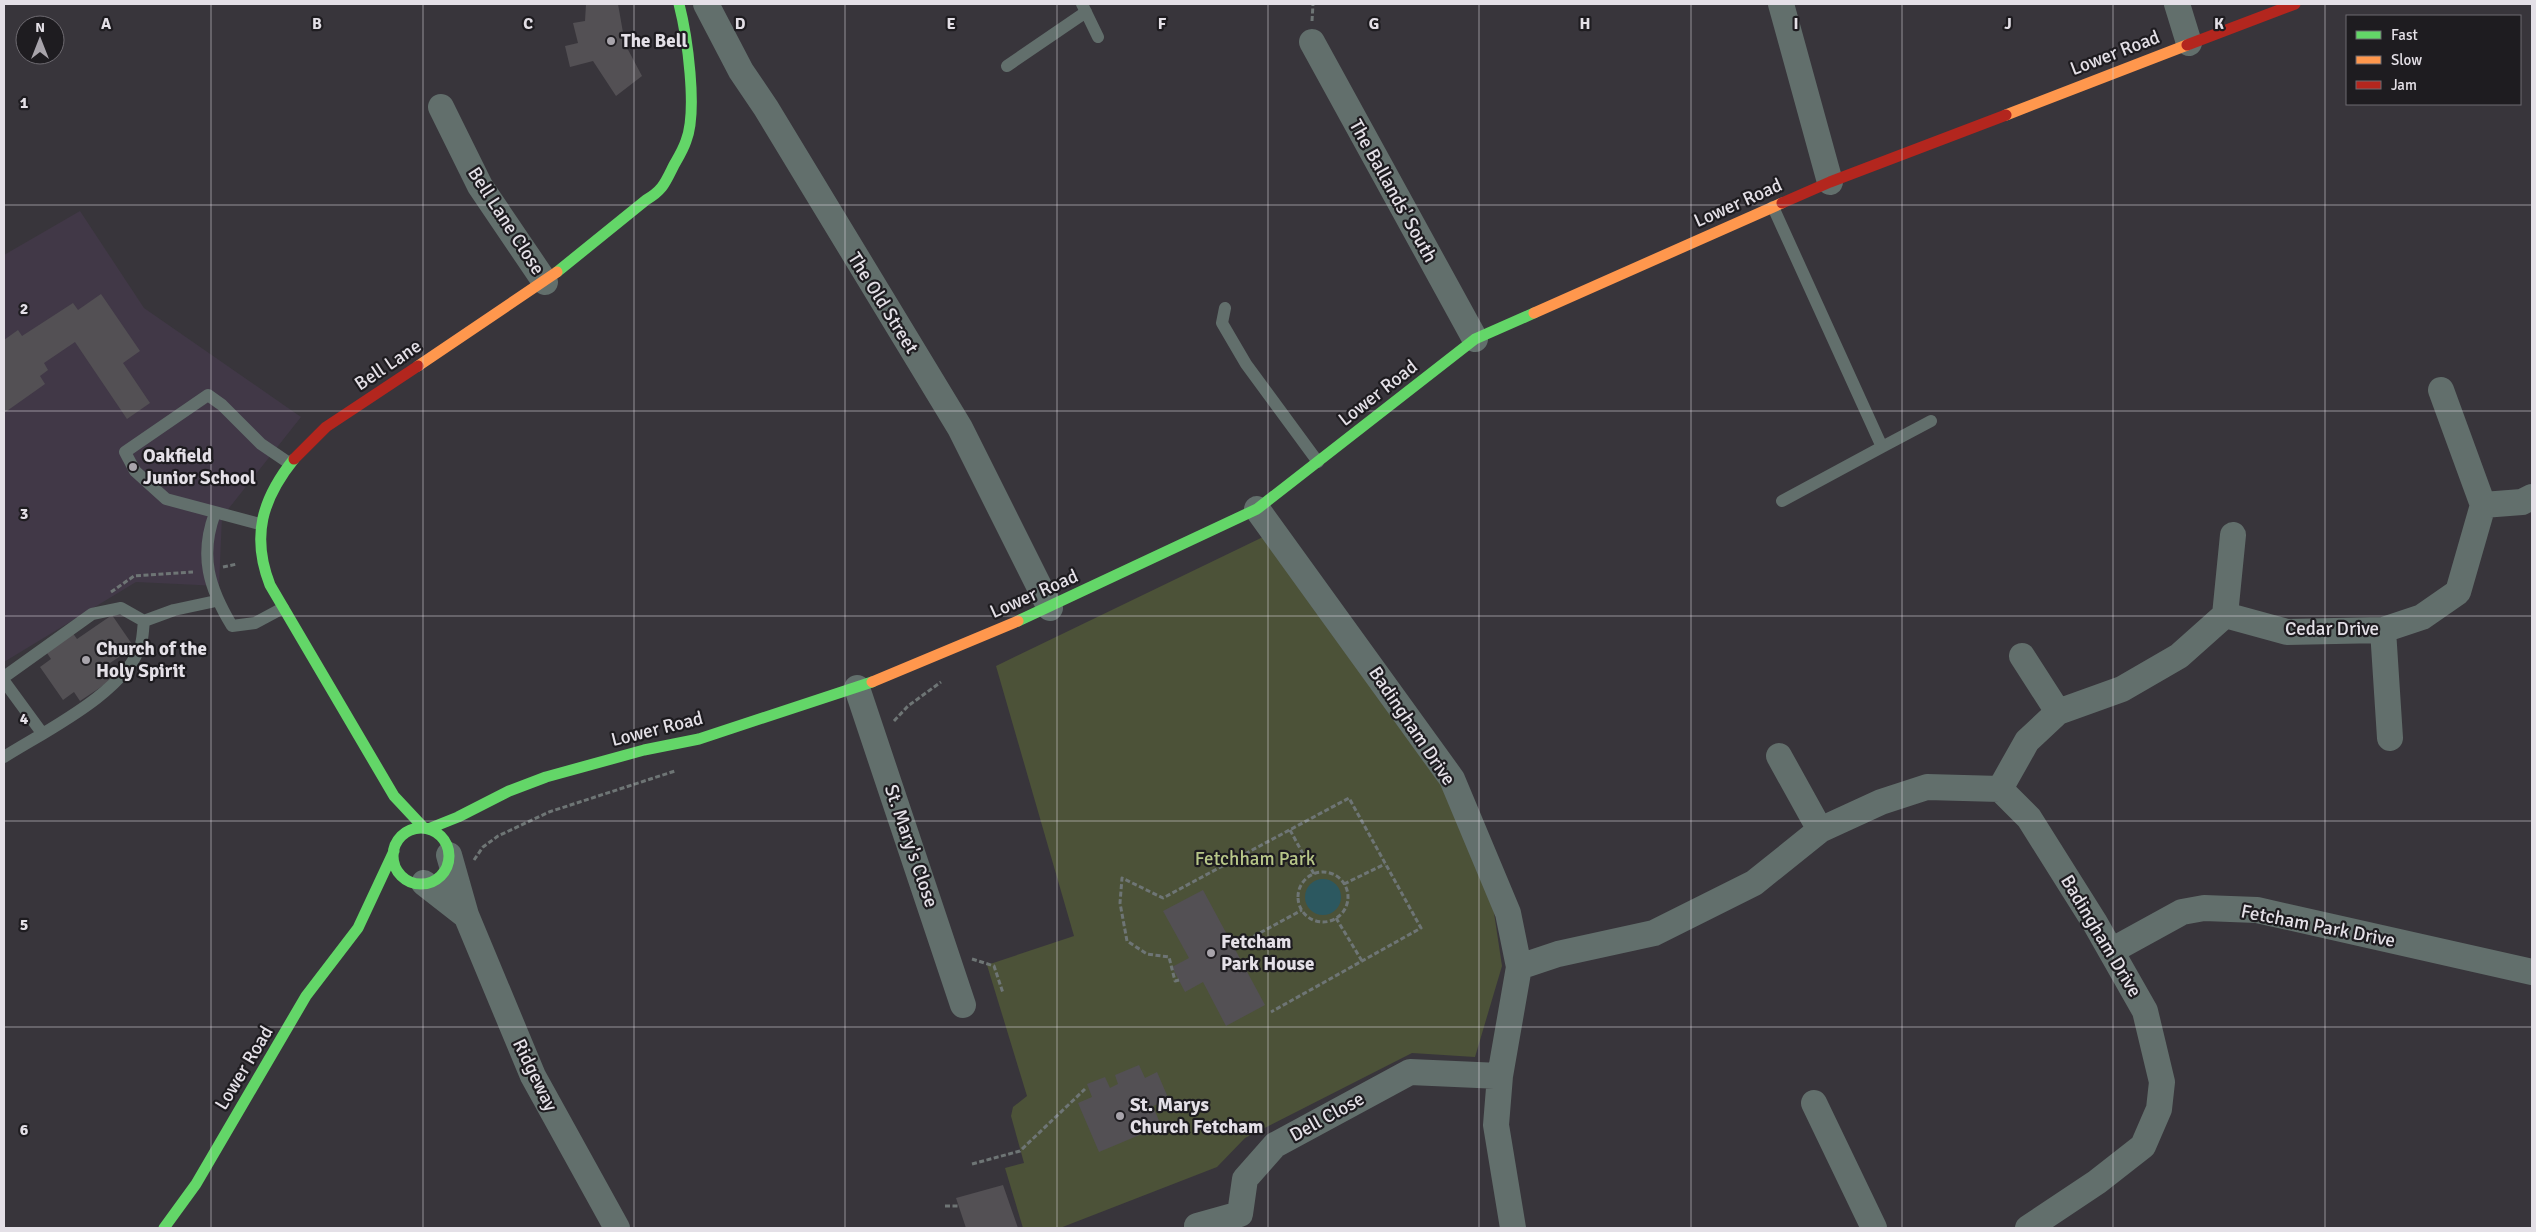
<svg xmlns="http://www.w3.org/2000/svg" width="2536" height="1232" viewBox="0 0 2536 1232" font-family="Signika,sans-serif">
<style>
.built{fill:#413847}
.green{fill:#4c5238}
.water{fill:#2c5860}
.building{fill:#535054}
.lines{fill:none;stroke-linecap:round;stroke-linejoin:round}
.path{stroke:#6e7575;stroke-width:3;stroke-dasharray:5 2.5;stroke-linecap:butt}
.lane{stroke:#626f6c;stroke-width:12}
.street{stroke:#626f6c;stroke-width:26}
.fast{stroke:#63d668;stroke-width:11}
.slow{stroke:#ff974d;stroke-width:11}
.jam{stroke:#b3261e;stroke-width:11}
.grid{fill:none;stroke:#e4e0e7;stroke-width:1;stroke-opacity:0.55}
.poi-dot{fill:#a8a4ab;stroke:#1e1c20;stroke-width:2}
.labels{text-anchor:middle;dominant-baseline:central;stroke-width:4.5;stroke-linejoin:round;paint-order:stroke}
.poi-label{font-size:19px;font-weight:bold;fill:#e4e0e7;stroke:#1e1c20;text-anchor:start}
.street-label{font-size:19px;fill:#e4e0e7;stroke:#1e1c20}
.park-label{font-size:19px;fill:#b8c789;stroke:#1e1c20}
.grid-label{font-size:16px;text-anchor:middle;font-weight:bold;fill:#e4e0e7;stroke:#1e1c20;stroke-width:4.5;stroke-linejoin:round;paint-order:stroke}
</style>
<rect width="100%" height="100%" fill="#38353b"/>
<!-- built -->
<path class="built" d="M 80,211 L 144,308 L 301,417 L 222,517 L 219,586 L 136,582 L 4,662 L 4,255 Z"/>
<!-- green -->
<path class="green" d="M 1263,537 L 1446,792 L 1493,906 L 1502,966 L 1475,1057 L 1412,1053 L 1245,1138 L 1217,1167 L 1060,1228 L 1023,1228 L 1005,1168 L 1024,1163 L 1011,1116 L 1013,1107 L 1027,1096 L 987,965 L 1074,936 L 996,666 Z"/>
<!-- water -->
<path class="water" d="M1305 897a18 18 0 1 1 36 0a18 18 0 1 1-36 0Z"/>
<!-- building -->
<path class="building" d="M 586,4 L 618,4 L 625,44 L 642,76 L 616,96 L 593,61 L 570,67 L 565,46 L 578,43 L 573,23 L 585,21 Z
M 101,294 L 140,351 L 123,363 L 150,403 L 127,419 L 75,342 L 44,363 L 48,370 L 40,376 L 45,384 L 4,413 L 4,340 L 18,330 L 22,336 L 73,303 L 78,310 Z
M 112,615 L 134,647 L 104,667 L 113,679 L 80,701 L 74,692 L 63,700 L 40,667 L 51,659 L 45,650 L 72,632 L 77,639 Z
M 1203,890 L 1265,1005 L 1226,1026 L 1203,982 L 1185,992 L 1172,967 L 1189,958 L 1163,911 Z
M 1139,1065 L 1145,1078 L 1157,1072 L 1169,1100 L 1153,1106 L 1161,1126 L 1099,1152 L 1078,1103 L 1092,1097 L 1087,1084 L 1105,1077 L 1110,1088 L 1118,1084 L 1115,1075 Z
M 1003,1185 L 1018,1228 L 966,1228 L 956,1198 Z"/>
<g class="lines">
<!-- path -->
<path class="path" d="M 1312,21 L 1313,4
M 223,567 L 237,564
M 111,592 L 134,576 L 193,572
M 894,721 L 908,706 L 941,682
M 1290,830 L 1314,874
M 474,860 L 483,847 L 498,836 L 549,812 L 675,771
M1298 897a25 25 0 1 1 50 0a25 25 0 1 1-50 0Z
M 1344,884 L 1385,864
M 1336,918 L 1362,961
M 1234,947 L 1302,910
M 972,959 L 994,966 L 1003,993
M 1179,980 L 1175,981 L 1169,957 L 1147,954 L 1127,941 L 1120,903 L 1122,878 L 1163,898 L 1349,798 L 1421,928 L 1271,1012
M 972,1164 L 1020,1151 L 1085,1089
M 945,1206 L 959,1206"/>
<!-- lane -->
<path class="lane" d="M 1082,4 L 1098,37
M 1007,66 L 1086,12
M 1773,207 L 1882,447 L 1782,501
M 1225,308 L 1222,323 L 1246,364 L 1318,462
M 1882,447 L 1931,421
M 215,513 C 199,556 209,588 232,626 L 255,623 L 283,608
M 260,524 L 166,499 L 135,471 L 125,452 L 208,395 L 222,405 L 261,444 L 289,463
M 4,677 L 92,614 L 121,608 L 144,621 L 174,610 L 216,601
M 4,681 L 42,733
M 4,757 C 45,731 126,692 141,644 C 143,637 143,628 144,621"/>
<!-- street -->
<path class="street" d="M 706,4 L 741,71 L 766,108 L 960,428 L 1050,608
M 1781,4 L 1830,182
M 2177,4 L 2189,43
M 1312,42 L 1475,339
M 441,107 L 480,186 L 545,282
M 2483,505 L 2522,502 L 2532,497
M 1257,509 L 1452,779 L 1508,913 L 1519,967 L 1500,1076 L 1496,1125 L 1513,1228
M 2225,615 L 2287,632 L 2383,630 L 2422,617 L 2458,592 L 2483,505 L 2441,390
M 2383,630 L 2390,738
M 2022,656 L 2058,712
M 857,688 L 963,1005
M 1779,756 L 1820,830
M 2000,789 L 2027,741 L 2058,712 L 2122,689 L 2179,656 L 2225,615 L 2233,535
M 449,855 L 466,915 L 533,1076 L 617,1228
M 424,883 L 465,915
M 2111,951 L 2182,912 L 2204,908 L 2257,910 L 2532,972
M 1519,967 L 1558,954 L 1654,933 L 1754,883 L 1820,830 L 1881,802 L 1927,787 L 2000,789 L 2029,818 L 2095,923 L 2145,1011 L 2162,1082 L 2159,1109 L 2143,1146 L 2097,1182 L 2028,1228
M 1814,1103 L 1874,1228
M 1197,1226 L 1240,1214 L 1245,1179 L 1275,1145 L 1410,1072 L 1500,1076"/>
<!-- fast -->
<path class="fast" d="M 557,272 L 646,200 C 663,190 665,183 674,165 C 678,158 683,150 686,141 C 698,111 687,35 679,4
M 294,459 C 262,499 251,536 270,585 L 394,796 L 424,828
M 1018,621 L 1257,509 L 1475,339 L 1534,313
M393 856a28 28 0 1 1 56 0a28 28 0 1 1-56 0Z
M 428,829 L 458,817 L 509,791 L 546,777 L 644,750 L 699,739 L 872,682
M 164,1228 L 196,1184 L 306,996 L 358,928 L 394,851"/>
<!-- slow -->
<path class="slow" d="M 2006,115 L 2187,45
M 1534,313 L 1782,203
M 418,366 L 557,272
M 872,682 L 1018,621"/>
<!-- jam -->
<path class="jam" d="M 2187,45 L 2295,4
M 1782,203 L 1830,182 L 2006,115
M 294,459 L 326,427 L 418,366"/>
</g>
<!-- grid -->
<path class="grid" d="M 211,4 L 211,1228M 423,4 L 423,1228M 634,4 L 634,1228M 845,4 L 845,1228M 1057,4 L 1057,1228M 1268,4 L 1268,1228M 1479,4 L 1479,1228M 1691,4 L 1691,1228M 1902,4 L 1902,1228M 2113,4 L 2113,1228M 2325,4 L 2325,1228M 4,205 L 2532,205M 4,411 L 2532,411M 4,616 L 2532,616M 4,821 L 2532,821M 4,1027 L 2532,1027"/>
<!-- markers -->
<g class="poi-dot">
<circle cx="611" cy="41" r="5"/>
<circle cx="133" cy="467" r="5"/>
<circle cx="86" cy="660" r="5"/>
<circle cx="1211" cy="953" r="5"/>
<circle cx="1120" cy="1116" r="5"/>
</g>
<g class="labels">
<!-- poi labels -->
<g class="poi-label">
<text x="621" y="41">The Bell</text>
<text x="143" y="456">Oakfield<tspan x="143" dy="22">Junior School</tspan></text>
<text x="96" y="649">Church of the<tspan x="96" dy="22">Holy Spirit</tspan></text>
<text x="1221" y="942">Fetcham<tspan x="1221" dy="22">Park House</tspan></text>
<text x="1130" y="1105">St. Marys<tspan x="1130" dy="22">Church Fetcham</tspan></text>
</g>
<!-- street labels -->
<g class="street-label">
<text transform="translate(2115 53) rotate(-21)">Lower Road</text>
<text transform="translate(1393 191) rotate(61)">The Ballands' South</text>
<text transform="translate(1738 203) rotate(-24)">Lower Road</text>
<text transform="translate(506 221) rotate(57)">Bell Lane Close</text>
<text transform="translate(883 303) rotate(58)">The Old Street</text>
<text transform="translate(388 365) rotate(-34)">Bell Lane</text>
<text transform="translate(1378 393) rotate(-38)">Lower Road</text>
<text transform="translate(1034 594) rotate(-24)">Lower Road</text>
<text x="2332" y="629">Cedar Drive</text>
<text transform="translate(1412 726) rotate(56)">Badingham Drive</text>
<text transform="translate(657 729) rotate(-14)">Lower Road</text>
<text transform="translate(911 846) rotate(71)">St. Mary's Close</text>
<text transform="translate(2318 926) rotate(11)">Fetcham Park Drive</text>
<text transform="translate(2101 936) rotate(59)">Badingham Drive</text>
<text transform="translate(244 1068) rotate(-59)">Lower Road</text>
<text transform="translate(535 1075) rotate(64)">Ridgeway</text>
<text transform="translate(1327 1117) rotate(-29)">Dell Close</text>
</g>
<!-- park labels -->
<g class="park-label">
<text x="1255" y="859">Fetchham Park</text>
</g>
</g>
<g class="grid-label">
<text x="106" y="29">A</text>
<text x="317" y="29">B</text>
<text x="528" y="29">C</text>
<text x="740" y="29">D</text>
<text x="951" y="29">E</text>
<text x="1162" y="29">F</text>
<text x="1374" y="29">G</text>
<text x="1585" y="29">H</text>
<text x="1796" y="29">I</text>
<text x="2008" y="29">J</text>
<text x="2219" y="29">K</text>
<text x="24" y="108">1</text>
<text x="24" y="314">2</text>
<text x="24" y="519">3</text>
<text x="24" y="724">4</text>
<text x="24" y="930">5</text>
<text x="24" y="1135">6</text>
</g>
<!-- border -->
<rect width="2536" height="1232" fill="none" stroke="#e4e0e7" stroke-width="10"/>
<!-- legend -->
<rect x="2346" y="15" width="175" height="90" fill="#1e1c20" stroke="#6d6a70"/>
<rect x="2356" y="31" width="25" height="8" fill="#63d668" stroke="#6d6a70"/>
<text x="2391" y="40" font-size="15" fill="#e4e0e7">Fast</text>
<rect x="2356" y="56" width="25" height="8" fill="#ff974d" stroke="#6d6a70"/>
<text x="2391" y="65" font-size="15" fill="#e4e0e7">Slow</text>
<rect x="2356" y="81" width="25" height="8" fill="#b3261e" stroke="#6d6a70"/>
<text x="2391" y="90" font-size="15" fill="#e4e0e7">Jam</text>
<!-- north arrow -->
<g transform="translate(40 40)"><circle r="24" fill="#1e1c20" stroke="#6d6a70"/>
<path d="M0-4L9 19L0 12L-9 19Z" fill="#a8a4ab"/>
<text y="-8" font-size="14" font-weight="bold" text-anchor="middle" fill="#e4e0e7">N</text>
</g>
</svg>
